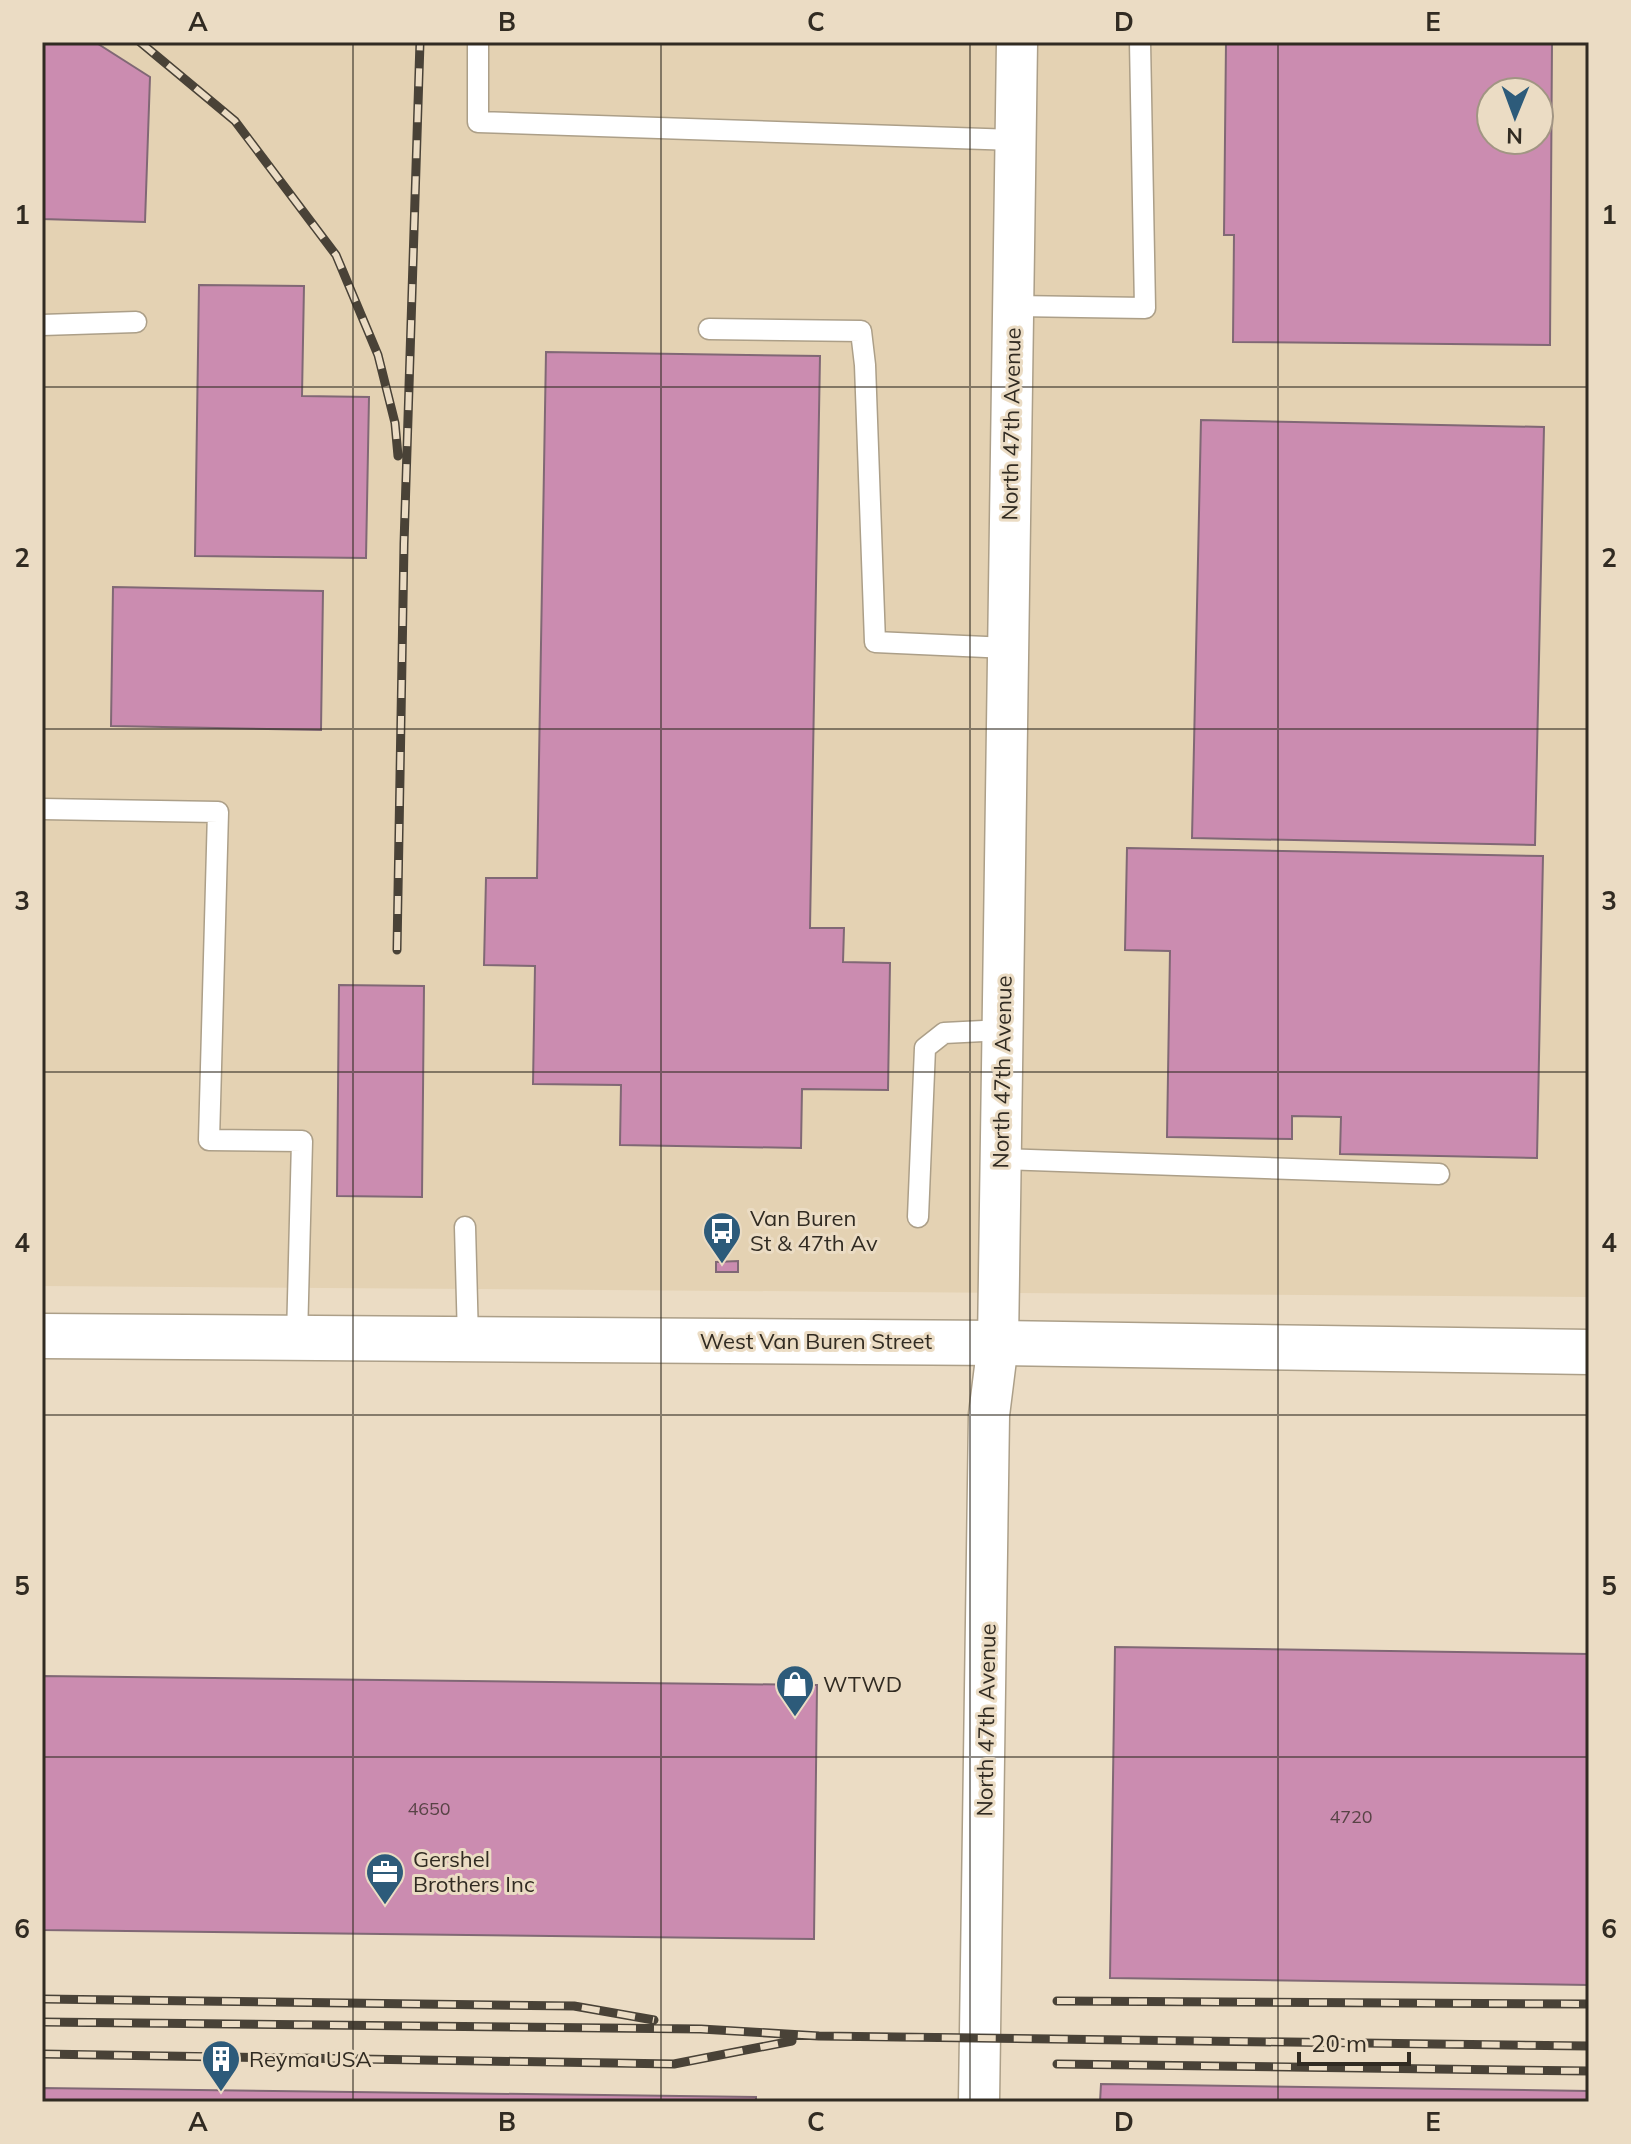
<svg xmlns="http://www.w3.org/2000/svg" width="1631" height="2144" viewBox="0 0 1631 2144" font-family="Mulish,sans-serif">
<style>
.built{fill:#e4d2b3;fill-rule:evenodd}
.building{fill:#cb8cb0;stroke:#806875;stroke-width:2;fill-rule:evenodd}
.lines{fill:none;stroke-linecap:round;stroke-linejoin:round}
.lane-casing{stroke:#ac9f88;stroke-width:23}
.street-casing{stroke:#ac9f88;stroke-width:43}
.primary-casing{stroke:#ac9f88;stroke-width:47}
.lane{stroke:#fff;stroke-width:20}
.street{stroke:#fff;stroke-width:40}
.primary{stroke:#fff;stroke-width:44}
.rail-casing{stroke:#494237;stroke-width:9}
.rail{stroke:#ebdcc4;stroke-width:6;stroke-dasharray:18;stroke-linecap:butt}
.grid{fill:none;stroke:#312b22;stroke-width:2;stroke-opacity:0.55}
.labels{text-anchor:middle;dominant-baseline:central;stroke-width:6;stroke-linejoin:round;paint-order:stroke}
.number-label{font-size:18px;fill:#584346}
.street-label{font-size:22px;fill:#312b22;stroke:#ebdcc4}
.poi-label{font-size:22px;fill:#312b22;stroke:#ebdcc4;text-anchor:start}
.neatline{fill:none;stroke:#312b22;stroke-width:3}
.grid-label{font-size:26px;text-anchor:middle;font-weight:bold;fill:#312b22}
</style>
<rect width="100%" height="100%" fill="#ebdcc4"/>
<!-- built -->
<path class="built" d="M 42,42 L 1589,42 L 1589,1297 L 42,1286 ZM 1491,92 L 1539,92 L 1539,140 L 1491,140 Z"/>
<!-- building -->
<path class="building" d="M 42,42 L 95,42 L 150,77 L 145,222 L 42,219 Z
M 1226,42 L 1552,42 L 1550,345 L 1233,342 L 1234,235 L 1224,235 ZM 1491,92 L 1539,92 L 1539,140 L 1491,140 Z
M 199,285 L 304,286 L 302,396 L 369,397 L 366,558 L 195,556 Z
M 546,352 L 820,356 L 810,928 L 844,928 L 843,962 L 890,963 L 888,1090 L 802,1089 L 801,1148 L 620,1145 L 621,1085 L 533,1084 L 535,966 L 484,965 L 486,878 L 537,878 Z
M 1201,420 L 1544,427 L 1535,845 L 1192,838 Z
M 113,587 L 323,591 L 321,730 L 111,726 Z
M 1127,848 L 1543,856 L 1537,1158 L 1340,1154 L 1341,1117 L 1292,1116 L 1292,1139 L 1167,1137 L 1170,951 L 1125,950 Z
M 339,985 L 424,986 L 422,1197 L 337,1196 Z
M 738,1261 L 738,1272 L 716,1272 L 716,1262 Z
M 1115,1647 L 1589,1654 L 1589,1985 L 1110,1978 Z
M 42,1676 L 817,1685 L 814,1939 L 42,1930 Z
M 1101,2084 L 1589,2091 L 1589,2102 L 1100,2102 Z
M 42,2088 L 756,2097 L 756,2102 L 42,2102 Z"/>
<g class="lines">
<defs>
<path id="lane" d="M 478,42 L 478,122 L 1015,140
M 1013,306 L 1145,308 L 1140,42
M 42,325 L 136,322
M 709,329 L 861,331 L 865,365 L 875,642 L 1008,648
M 42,809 L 218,812 L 209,1140 L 302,1141 L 297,1338
M 1001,1159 L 1439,1174
M 918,1217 L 925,1048 L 944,1033 L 1003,1030
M 465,1227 L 468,1339"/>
<path id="street" d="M 979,2102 L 989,1415 L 998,1343 L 1017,42"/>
<path id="primary" d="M 42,1336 L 998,1343 L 1589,1352"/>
</defs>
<!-- lane casing -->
<use href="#lane" class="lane-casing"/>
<!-- street casing -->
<use href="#street" class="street-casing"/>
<!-- primary casing -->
<use href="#primary" class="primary-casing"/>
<!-- lane -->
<use href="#lane" class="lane"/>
<!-- street -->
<use href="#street" class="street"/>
<!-- primary -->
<use href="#primary" class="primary"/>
<defs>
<path id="rail" d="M 140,42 L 235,121 L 336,255 L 378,355 L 395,423 L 398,456
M 397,950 L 404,544 L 420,42
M 42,1999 L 574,2006 L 654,2020
M 1057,2001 L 1589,2004
M 42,2022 L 701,2029 L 819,2036 L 1589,2046
M 42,2054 L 674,2064 L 792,2041
M 1057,2064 L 1589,2071"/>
</defs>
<!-- rail casing -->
<use href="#rail" class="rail-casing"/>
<!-- rail -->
<use href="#rail" class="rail"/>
</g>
<!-- grid -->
<path class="grid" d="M 353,42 L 353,2102M 661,42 L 661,2102M 970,42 L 970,2102M 1278,42 L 1278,2102M 42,387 L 1589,387M 42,729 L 1589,729M 42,1072 L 1589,1072M 42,1415 L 1589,1415M 42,1757 L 1589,1757"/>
<!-- icons -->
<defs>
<symbol id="bus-pin" viewBox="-11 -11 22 30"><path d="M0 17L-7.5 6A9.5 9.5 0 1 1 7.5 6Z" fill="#2d5b7a" stroke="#ebdcc4"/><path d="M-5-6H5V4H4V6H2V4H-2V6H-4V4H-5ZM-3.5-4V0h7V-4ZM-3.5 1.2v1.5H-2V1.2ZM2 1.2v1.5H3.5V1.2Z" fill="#fff"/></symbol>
<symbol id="shop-pin" viewBox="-11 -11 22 30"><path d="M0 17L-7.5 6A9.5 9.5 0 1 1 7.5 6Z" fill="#2d5b7a" stroke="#ebdcc4"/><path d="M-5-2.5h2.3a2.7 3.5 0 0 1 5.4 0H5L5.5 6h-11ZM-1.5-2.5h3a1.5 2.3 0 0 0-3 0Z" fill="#fff"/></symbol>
<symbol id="office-pin" viewBox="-11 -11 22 30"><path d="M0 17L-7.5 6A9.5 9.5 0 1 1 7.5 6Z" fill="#2d5b7a" stroke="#ebdcc4"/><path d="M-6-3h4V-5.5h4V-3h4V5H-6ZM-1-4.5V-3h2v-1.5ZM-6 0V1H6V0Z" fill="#fff"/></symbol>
<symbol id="building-pin" viewBox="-11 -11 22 30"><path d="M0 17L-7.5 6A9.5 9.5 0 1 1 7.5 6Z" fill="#2d5b7a" stroke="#ebdcc4"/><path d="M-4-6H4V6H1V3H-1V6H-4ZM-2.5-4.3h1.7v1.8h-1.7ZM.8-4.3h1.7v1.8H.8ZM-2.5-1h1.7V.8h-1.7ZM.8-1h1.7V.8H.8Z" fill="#fff"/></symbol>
</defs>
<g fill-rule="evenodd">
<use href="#bus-pin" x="700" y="1209" width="44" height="60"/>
<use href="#shop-pin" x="773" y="1662" width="44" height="60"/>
<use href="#office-pin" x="363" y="1850" width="44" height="60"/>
<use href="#building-pin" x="199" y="2037" width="44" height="60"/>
</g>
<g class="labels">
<!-- number labels -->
<g class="number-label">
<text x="429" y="1808">4650</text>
<text x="1351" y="1816">4720</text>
</g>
<!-- street labels -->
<g class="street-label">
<text transform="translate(1011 424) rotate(-89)">North 47th Avenue</text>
<text transform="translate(1002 1072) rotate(-89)">North 47th Avenue</text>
<text x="816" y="1341">West Van Buren Street</text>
<text transform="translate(986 1720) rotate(-89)">North 47th Avenue</text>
</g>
<!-- poi labels -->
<g class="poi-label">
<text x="750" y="1218">Van Buren<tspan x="750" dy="25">St &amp; 47th Av</tspan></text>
<text x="823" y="1684">WTWD</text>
<text x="413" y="1859">Gershel<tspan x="413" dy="25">Brothers Inc</tspan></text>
<text x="249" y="2059">Reyma USA</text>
</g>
</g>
<!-- border -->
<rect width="1631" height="2144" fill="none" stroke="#ebdcc4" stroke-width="88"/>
<!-- north arrow -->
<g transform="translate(1515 116) rotate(181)"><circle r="38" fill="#ebdcc4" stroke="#a19583" stroke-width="2"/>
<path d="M0-6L14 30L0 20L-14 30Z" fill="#2d5b7a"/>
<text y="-12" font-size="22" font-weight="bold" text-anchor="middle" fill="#312b22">N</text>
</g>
<!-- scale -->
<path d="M1299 2052v12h110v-12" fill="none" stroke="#312b22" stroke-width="4"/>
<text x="1311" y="2052" font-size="24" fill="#312b22" stroke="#ebdcc4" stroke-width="6" paint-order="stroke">20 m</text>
<rect x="44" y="44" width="1543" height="2056" class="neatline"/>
<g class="grid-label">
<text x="198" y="31">A</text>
<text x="507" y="31">B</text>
<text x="816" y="31">C</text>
<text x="1124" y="31">D</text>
<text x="1433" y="31">E</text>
<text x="22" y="224">1</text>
<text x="1609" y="224">1</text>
<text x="22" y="567">2</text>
<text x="1609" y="567">2</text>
<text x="22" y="910">3</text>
<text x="1609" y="910">3</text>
<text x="22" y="1252">4</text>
<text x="1609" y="1252">4</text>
<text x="22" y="1595">5</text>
<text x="1609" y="1595">5</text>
<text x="22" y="1938">6</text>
<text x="1609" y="1938">6</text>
<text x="198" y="2131">A</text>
<text x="507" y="2131">B</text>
<text x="816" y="2131">C</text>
<text x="1124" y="2131">D</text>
<text x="1433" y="2131">E</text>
</g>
</svg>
